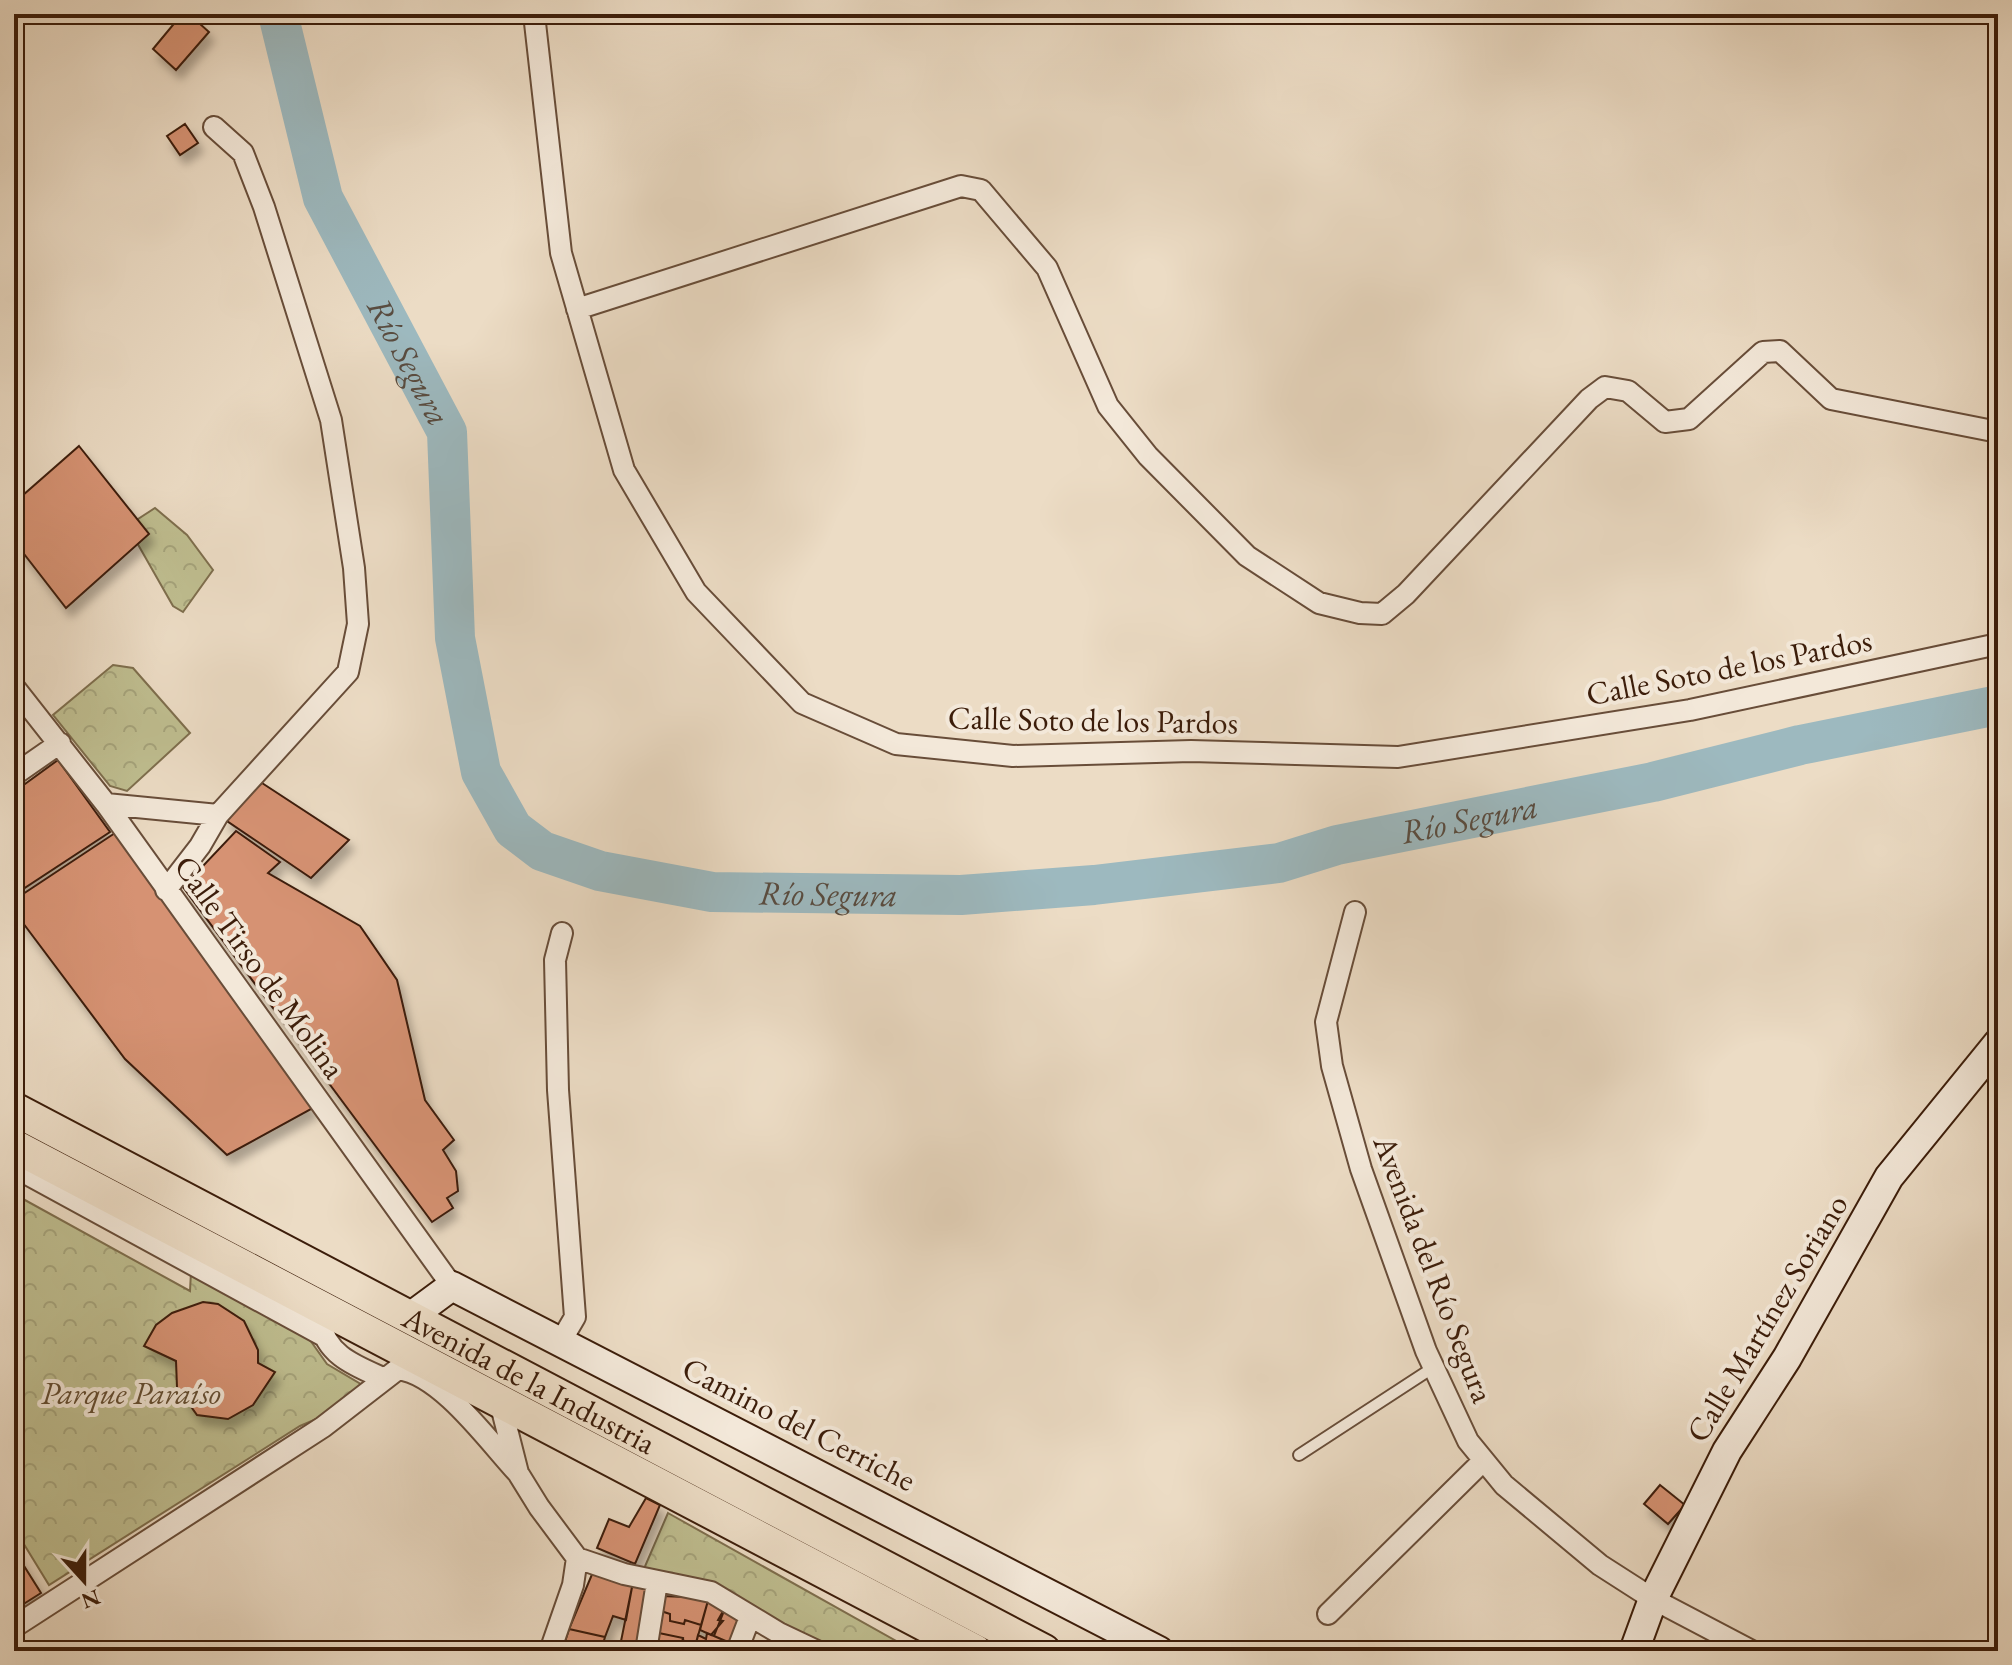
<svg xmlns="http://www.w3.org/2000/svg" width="2012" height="1665" viewBox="0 0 2012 1665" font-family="'EB Garamond',serif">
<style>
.park{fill:url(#park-crowns);stroke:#7e6e4d;stroke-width:2}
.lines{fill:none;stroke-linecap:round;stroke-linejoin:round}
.river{stroke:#9db9bf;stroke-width:40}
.building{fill:#d69273;stroke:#3c1d0a;stroke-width:2;filter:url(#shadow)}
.lane-casing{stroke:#684d39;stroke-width:14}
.street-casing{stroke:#684d39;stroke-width:24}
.secondary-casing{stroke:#3c1d0a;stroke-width:32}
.primary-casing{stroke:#3c1d0a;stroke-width:36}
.lane{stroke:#f3e8d9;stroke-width:10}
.street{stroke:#f3e8d9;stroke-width:20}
.secondary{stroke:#f3e8d9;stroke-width:28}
.primary{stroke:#ecdcc5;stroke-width:32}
.labels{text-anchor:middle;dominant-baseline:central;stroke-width:8;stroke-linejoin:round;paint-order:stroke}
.street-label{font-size:32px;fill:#3c1d0a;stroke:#f3e8d9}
.park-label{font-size:32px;font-style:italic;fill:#634d32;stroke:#f3e8d9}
.water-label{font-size:34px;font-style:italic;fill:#594c40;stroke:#f3e8d9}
</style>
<defs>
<pattern id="park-crowns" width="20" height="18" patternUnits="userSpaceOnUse" patternTransform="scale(2)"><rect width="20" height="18" fill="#bfbe90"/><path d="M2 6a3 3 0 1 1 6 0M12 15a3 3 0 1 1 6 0" fill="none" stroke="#a5a37b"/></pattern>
<filter id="shadow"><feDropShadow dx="5" dy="9" stdDeviation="4" flood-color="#0004"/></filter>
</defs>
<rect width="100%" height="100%" fill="#ecdcc5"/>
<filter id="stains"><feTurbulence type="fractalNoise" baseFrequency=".0025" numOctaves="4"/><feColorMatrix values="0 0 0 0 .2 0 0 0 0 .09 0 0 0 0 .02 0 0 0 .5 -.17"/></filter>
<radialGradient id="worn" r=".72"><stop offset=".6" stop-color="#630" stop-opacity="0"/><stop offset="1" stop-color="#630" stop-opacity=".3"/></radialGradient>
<!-- park -->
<path class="park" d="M 155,508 L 187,535 L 213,570 L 183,612 L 173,606 L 136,541 L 135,521 Z
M 113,665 L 133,668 L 190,733 L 127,791 L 110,786 L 53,715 Z
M 14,1194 L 190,1291 L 191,1272 L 305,1333 L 327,1364 L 364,1386 L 333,1412 L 300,1426 L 49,1585 L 14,1528 Z
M 668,1513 L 914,1651 L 838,1651 L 643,1571 Z"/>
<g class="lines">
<!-- river -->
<path class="river" id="s1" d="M 278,14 L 323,198 L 447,432 L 455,638 L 481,772 L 513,829 L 542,851 L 600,871 L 712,892 L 961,895 L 1094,885 L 1279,863 L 1337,845 L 1653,782 L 1800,745 L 1998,705"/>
</g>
<!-- building -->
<path class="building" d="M 182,14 L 189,14 L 209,32 L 176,70 L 153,49 Z
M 185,124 L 198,143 L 180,155 L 167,136 Z
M 79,446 L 149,534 L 66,608 L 14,541 L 14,503 Z
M 58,760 L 110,832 L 20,891 L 14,880 L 14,792 Z
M 262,783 L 349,840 L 311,878 L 224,819 Z
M 236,831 L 280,862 L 268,873 L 360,926 L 397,980 L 425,1100 L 454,1140 L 443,1150 L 456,1171 L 458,1191 L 447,1198 L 453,1208 L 432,1222 L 183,887 Z
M 115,833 L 313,1108 L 227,1155 L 125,1059 L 14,911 L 14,900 Z
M 203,1302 L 218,1304 L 244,1321 L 258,1350 L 258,1363 L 275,1372 L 253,1405 L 228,1419 L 197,1415 L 177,1387 L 176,1361 L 144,1346 L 156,1325 L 172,1313 Z
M 1660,1485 L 1685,1505 L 1668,1524 L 1644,1504 Z
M 646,1498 L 660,1505 L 635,1564 L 597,1548 L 609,1519 L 629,1527 Z
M 14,1550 L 41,1593 L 14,1610 Z
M 593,1572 L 633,1582 L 626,1620 L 613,1616 L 605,1637 L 569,1629 Z
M 633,1582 L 650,1587 L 638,1651 L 619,1651 Z
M 687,1593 L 709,1597 L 701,1625 L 685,1620 L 684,1624 L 670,1621 L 670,1614 L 658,1610 L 661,1596 L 686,1597 Z
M 709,1597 L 726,1606 L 718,1620 L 723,1621 L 711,1635 L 700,1630 Z
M 726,1606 L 743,1614 L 735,1645 L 714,1636 Z
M 658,1610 L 670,1614 L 670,1621 L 684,1624 L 685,1620 L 701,1625 L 695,1647 L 682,1642 L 683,1638 L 654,1632 Z
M 569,1629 L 605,1637 L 603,1644 L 610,1644 L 609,1651 L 562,1651 Z
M 654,1632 L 683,1638 L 685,1651 L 651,1651 Z
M 707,1633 L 735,1645 L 732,1651 L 694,1651 L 698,1635 L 706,1639 Z"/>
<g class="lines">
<defs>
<path id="lane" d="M 1299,1455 L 1434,1367"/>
<path id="street" d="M 534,14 L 561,253 L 624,470 L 696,592 L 802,703 L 896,744 L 1013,756 L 1191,751 L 1398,757 L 1690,710 L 1998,644
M 577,309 L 961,186 L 981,190 L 1047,268 L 1108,406 L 1148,456 L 1247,556 L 1319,603 L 1360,613 L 1382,614 L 1406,594 L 1589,399 L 1605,387 L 1628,391 L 1665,422 L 1689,419 L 1763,352 L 1780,351 L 1831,399 L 1998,432
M 14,687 L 106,804 L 452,1286
M 14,775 L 60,743
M 106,804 L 218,815
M 166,890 L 200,846 L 218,815 L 348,672 L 358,624 L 354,568 L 331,420 L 264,207 L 243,153 L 214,127
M 1355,912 L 1326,1022 L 1332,1066 L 1361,1169 L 1426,1351 L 1468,1441 L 1504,1485 L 1600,1565 L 1653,1599 L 1752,1651
M 14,1167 L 322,1335
M 320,1321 C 326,1356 356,1366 385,1379
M 561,1341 L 575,1317 L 558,1090 L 555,960 L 562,933
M 500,1402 L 518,1473 L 539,1507 L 577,1558 L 573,1585 L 550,1651
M 577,1558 L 624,1574 L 711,1592 L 779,1633 L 817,1651
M 1328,1614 L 1483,1461
M 14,1627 L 323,1427 L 398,1369 C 441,1374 489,1442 518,1473
M 646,1651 L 657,1582
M 737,1651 L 750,1617"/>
<path id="secondary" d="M 410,1317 L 452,1286 L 1159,1651
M 1634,1651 L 1653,1599 L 1727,1451 L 1787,1358 L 1889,1177 L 1998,1043"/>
<g id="primary">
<path id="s2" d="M 14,1109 L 1044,1651"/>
<path d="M 14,1146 L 975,1651"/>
</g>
</defs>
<!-- lane casing -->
<use href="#lane" class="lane-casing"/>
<!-- street casing -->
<use href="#street" class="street-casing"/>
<!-- secondary casing -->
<use href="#secondary" class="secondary-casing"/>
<!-- primary casing -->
<use href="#primary" class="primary-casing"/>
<!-- lane -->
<use href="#lane" class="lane"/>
<!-- street -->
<use href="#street" class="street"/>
<!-- secondary -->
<use href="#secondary" class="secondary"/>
<!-- primary -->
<use href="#primary" class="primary"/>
</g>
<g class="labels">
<!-- street labels -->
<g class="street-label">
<text transform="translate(1729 667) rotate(-11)">Calle Soto de los Pardos</text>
<text transform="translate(1093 720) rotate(1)">Calle Soto de los Pardos</text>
<text transform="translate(260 967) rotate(54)">Calle Tirso de Molina</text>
<text transform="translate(1434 1269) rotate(69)">Avenida del Río Segura</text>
<text transform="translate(1767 1318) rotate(-59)">Calle Martínez Soriano</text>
<text stroke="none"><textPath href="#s2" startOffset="582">Avenida de la Industria</textPath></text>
<text transform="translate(799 1424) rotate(27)">Camino del Cerriche</text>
</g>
<!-- park labels -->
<g class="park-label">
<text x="131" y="1393">Parque Paraíso</text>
</g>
<!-- water labels -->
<g class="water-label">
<text stroke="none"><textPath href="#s1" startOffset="374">Río Segura</textPath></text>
<text stroke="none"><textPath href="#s1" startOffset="1838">Río Segura</textPath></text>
<text stroke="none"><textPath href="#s1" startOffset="1190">Río Segura</textPath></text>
</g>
</g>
<!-- margin -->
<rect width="2012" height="1665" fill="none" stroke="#ecdcc5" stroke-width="48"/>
<rect x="16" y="16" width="1980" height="1633" fill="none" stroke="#3c1d0a" stroke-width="4"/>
<rect x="24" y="24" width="1964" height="1617" fill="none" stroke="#3c1d0a" stroke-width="2"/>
<!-- north arrow -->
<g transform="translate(84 1581) rotate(159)" stroke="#f3e8d9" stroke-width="6" paint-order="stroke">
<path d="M0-6L14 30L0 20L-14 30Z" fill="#3c1d0a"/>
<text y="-12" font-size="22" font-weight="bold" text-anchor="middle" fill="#3c1d0a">N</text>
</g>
<rect width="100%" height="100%" filter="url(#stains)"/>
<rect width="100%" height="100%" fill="url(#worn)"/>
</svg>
